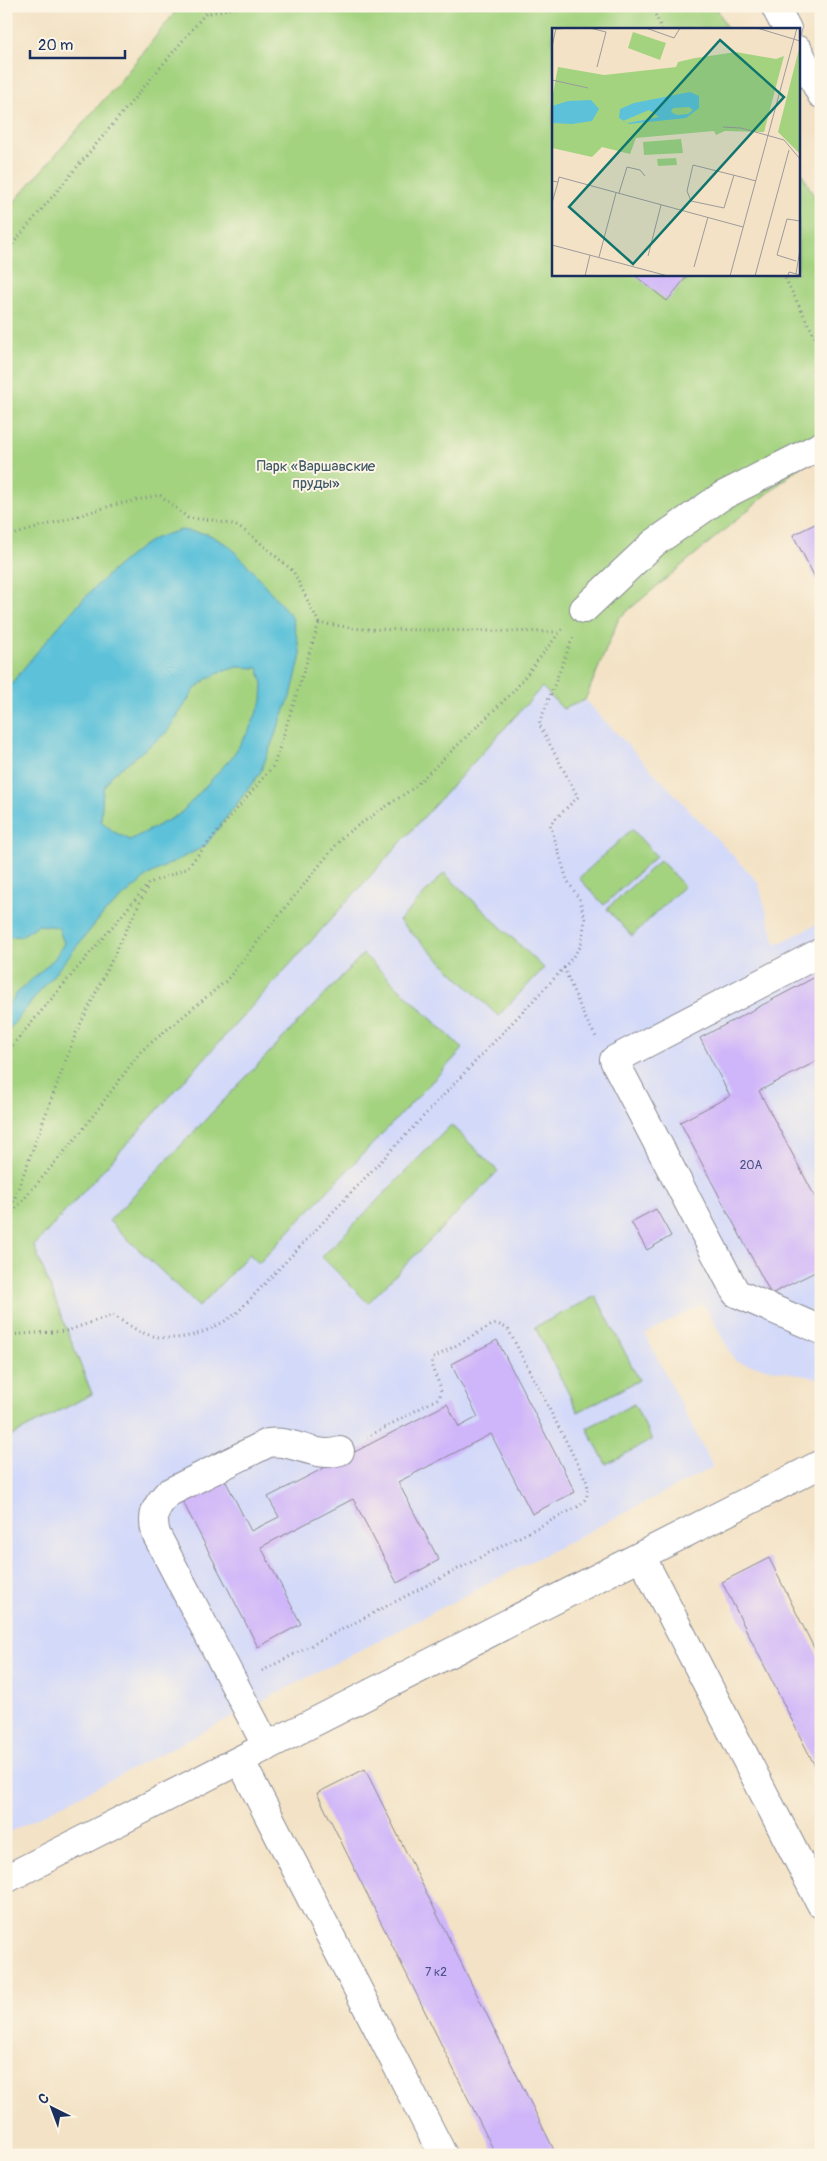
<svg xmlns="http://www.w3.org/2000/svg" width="827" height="2161" viewBox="0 0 827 2161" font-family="Pangolin,sans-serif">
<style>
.built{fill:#d3d9f9}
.green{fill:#a4d380;stroke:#60816f}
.water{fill:#5cc1d9;stroke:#3c789c;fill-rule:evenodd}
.building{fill:#cfb5f9}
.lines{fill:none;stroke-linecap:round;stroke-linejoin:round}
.minor-casing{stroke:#878892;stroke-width:30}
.major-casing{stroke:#878892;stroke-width:30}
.path{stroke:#878892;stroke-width:3;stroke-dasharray:1 4;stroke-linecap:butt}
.minor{stroke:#fff;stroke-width:28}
.major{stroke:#fff;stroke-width:28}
.labels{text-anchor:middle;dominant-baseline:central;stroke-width:4;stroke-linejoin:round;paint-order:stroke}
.number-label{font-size:12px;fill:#485085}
.park-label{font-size:15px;fill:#3d5866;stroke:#fcf5e5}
.inset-road{fill:none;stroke:#9d9a9c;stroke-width:1}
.view{fill:#0f766e;fill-opacity:0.15;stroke:#0f766e;stroke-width:2.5}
.inset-edge{fill:none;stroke:#1b2f5e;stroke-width:2.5}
</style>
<rect width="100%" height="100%" fill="#fcf5e5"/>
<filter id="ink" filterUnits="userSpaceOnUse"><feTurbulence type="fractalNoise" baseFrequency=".02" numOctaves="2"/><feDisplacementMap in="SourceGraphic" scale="10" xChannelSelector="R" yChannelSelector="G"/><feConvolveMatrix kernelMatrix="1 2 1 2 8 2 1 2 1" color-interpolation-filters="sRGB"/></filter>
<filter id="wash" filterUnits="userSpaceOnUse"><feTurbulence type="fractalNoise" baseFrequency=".0096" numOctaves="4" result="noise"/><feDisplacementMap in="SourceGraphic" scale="20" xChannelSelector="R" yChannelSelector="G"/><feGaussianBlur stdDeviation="1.12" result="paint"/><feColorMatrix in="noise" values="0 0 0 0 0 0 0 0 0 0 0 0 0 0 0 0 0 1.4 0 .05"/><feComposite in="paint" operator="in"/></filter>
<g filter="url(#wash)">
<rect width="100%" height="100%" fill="#f3e2c5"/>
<!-- built -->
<path class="built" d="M 542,686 L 563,709 L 585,700 L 758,882 L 776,945 L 821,922 L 821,1379 L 736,1362 L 703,1304 L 645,1334 L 713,1467 L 6,1834 L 6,1439 L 92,1394 L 34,1246 Z"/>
<!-- green -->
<path class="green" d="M 180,6 L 716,6 L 727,29 L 553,29 L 553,274 L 798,274 L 798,166 L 821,209 L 821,449 L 619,618 L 585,700 L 563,709 L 542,687 L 34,1246 L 92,1394 L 6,1439 L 6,211 L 121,80 Z
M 632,829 L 656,856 L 604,905 L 579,878 Z
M 660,860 L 684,886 L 632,936 L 607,909 Z
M 444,873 L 544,968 L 498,1016 L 399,921 Z
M 363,954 L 463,1049 L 259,1263 L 249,1254 L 199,1307 L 109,1221 Z
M 451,1125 L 498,1171 L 368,1303 L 322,1257 Z
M 596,1296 L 639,1380 L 578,1412 L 535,1327 Z
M 634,1404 L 652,1440 L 606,1464 L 587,1428 Z"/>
<!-- water -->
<path class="water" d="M 181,530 L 208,534 L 228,545 L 245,562 L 292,617 L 301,655 L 292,692 L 260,773 L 205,846 L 150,874 L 104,913 L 6,1033 L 6,1008 L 17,993 L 55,958 L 64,943 L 58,927 L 38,925 L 22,936 L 6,937 L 6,690 C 45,642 100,572 152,540 C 161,535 172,533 181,530 ZM 238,667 L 258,668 L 263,684 L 262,701 L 248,732 L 232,757 L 180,814 L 130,840 L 114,832 L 101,821 L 103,789 L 112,775 L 167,732 L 195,689 L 207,679 L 223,671 Z"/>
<g id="blocks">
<!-- building -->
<path class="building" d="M 633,274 L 686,274 L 688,275 L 667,301 Z
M 821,521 L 821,589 L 793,535 Z
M 821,974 L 821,1059 L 759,1091 L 821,1208 L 821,1282 L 815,1272 L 771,1294 L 680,1122 L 730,1096 L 700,1038 Z
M 656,1209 L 671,1236 L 647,1250 L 631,1222 Z
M 497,1340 L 575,1492 L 532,1514 L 491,1434 L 398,1482 L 439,1560 L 397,1583 L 353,1499 L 261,1547 L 301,1624 L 258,1647 L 182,1500 L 224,1478 L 251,1531 L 279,1517 L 268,1497 L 447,1404 L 459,1427 L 478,1417 L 451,1364 Z
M 769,1558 L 821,1662 L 821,1778 L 722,1582 Z
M 365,1769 L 555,2152 L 549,2155 L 496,2155 L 317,1793 Z"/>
</g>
</g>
<g filter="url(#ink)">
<use href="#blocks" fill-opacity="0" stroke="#878892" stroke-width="1"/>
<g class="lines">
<defs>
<path id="minor" d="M 584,609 L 654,543 L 722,496 L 821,446
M 821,952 L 614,1060 L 736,1293 L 821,1330
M 641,1556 L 821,1904
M 267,1747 L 156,1534 C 151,1515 155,1507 168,1493 L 268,1443 C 294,1439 314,1459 340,1451
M 240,1760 L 443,2155
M 6,1879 L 821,1464"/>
<path id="major" d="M 775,6 L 787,29
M 798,50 L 821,94"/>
</defs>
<!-- minor casing -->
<use href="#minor" class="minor-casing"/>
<!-- major casing -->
<use href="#major" class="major-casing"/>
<!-- path -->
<path class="path" d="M 651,6 L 662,29
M 205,14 L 242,6
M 6,252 L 205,14 L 209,6
M 783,274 L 821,349
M 6,537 L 114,505 L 160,495 L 188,518 L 212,520 L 235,525 L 251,535 L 293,571 L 319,623 L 362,629 L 558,632
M 564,968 L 581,946 L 585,919 L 580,900 L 567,880 L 550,824 L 578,797 L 539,724 L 573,637
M 6,1053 L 149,883 L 186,869 L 274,765 L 319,623
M 8,1216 L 76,1033 L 147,888
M 6,1220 L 81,1132 L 141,1051 L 226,981 L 344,835 L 412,789 L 513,692 L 563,628
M 6,1335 L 67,1331 L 112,1315 C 123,1321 135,1330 146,1334 C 180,1345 210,1332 237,1313 L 564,968 L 584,1016 L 596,1037
M 262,1671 L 577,1507 C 587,1500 589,1494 587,1482 L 508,1329 L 498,1324 L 492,1325 L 432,1359 C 429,1374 446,1384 439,1398 L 367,1437"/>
<!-- minor -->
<use href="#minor" class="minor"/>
<!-- major -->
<use href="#major" class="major"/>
</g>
</g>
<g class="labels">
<!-- number labels -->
<g class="number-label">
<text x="751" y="1165">20А</text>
<text x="436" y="1972">7 к2</text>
</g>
<!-- park labels -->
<g class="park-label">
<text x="316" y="466">Парк «Варшавские<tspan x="316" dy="17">пруды»</tspan></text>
</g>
</g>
<!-- overview -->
<g transform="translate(552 28)">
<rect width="248" height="248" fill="#f3e2c5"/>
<path d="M 81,4 L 114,15 L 108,32 L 76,20 ZM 247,21 L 247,125 L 226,104 ZM 184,24 L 224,31 L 232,28 L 212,104 L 173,103 L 164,107 L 162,103 L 84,110 L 78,126 L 50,119 L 40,129 L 0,120 L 0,71 L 6,39 L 52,47 L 124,39 L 126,34 L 143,30 ZM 129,111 L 131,125 L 92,127 L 91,114 ZM 124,130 L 125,137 L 106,138 L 105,131 Z" fill="#a4d380"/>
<path d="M 138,64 L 147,68 L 147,80 L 134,90 L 77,96 L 67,90 L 68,81 L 82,75 ZM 137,79 L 141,82 L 136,86 L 125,87 L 119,84 L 121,80 ZM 97,82 L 107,89 L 76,95 L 71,93 ZM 39,72 L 47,81 L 40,93 L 20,96 L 0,95 L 0,78 L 16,73 Z" fill="#5cc1d9" fill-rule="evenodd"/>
<path class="inset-road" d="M 38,0 L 54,4 L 45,39M 94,0 L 122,10 L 128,0M 205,0 L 248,13M 4,1 L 21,0M 0,19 L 4,0M 0,52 L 36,60M 171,99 L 189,100 L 232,112 L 248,131M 182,147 L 172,180 L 139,173 L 135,163 L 141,137 L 193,150 L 204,153M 0,153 L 6,154 L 7,149 L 191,199M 67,165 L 75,139 L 88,142 L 93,148M 0,175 L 6,154M 0,217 L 116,248M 96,228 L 109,177M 47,229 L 64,165M 244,233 L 225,227 L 235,191 L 248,193M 142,239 L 156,189M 244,246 L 248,221M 33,248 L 38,227M 178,248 L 245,0M 203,248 L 237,122M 236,248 L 237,244 L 248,247"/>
<path class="view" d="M 168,12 L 232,69 L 81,236 L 17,179 Z"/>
<rect width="248" height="248" class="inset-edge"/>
</g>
<!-- margin -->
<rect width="827" height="2161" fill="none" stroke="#fcf5e5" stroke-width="25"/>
<!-- north arrow -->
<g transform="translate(52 2108) rotate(318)" stroke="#fcf5e5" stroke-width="4" paint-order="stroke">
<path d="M0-4L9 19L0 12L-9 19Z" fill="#1b2f5e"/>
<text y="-8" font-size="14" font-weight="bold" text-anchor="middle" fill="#1b2f5e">С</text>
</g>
<!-- scale -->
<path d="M30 50v8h95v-8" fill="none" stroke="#1b2f5e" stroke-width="2.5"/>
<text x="38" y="50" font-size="15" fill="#1b2f5e" stroke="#fcf5e5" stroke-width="4" paint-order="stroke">20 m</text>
</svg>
